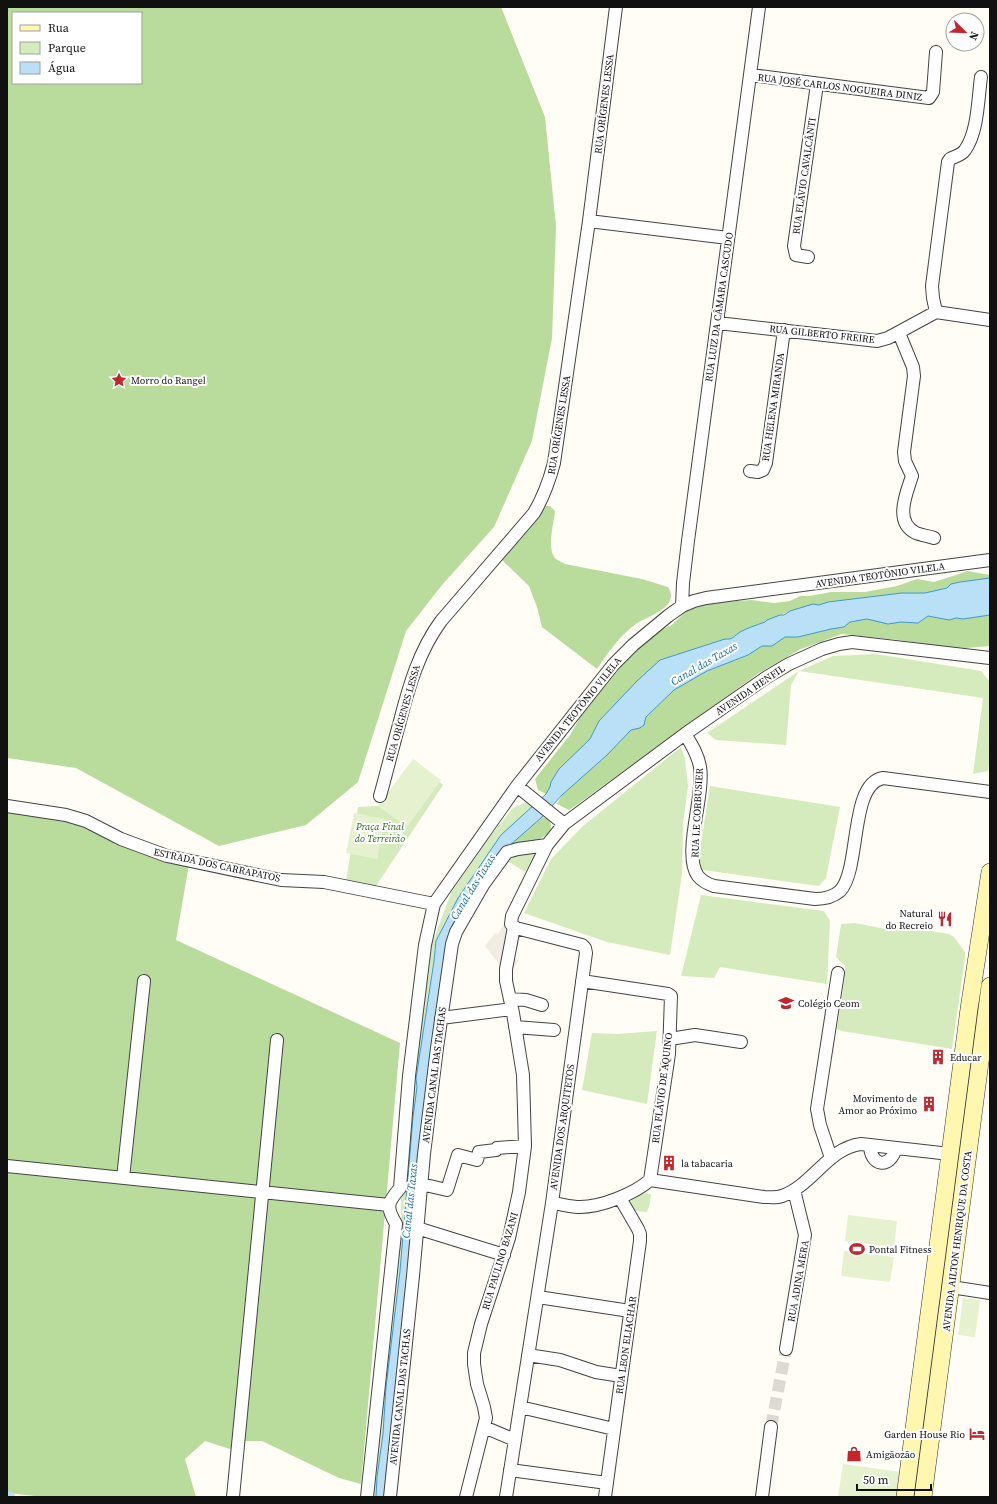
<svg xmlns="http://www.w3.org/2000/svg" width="997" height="1504" viewBox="0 0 997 1504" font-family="'Source Serif 4',serif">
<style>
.green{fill:#d5ebbd}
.forest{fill:#b9dc9c;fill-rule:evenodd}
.pitch{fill:#e6f2cf}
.plaza{fill:#f1ede2}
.water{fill:#b9e0f7;stroke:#3f96cf}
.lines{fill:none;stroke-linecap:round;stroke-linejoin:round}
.canal{stroke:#b9e0f7;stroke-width:10}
.street-tunnel{stroke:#dbdad3;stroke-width:12;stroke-dasharray:12 6;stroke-linecap:butt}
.street-casing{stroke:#444;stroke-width:14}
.secondary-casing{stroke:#333;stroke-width:18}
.street{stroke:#fff;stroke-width:12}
.secondary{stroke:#fff6b0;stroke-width:17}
.labels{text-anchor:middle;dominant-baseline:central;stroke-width:4;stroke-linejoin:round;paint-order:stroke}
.street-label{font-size:10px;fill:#111;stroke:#fff}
.poi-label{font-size:10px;fill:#111;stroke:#fff;text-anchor:start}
.park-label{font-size:10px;font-style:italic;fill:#2f6b1f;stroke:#fff}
.water-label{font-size:11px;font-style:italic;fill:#1768a6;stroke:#fff}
</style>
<rect width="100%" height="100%" fill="#fffdf5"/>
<!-- green -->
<path class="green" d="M 876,654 L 981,671 L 990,682 L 990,756 L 988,771 L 973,774 L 983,698 L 799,671 L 791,685 L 786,745 L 716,740 L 707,733 L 799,671 L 833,656 Z
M 681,747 L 685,759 L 688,786 L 683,824 L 682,874 L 670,955 L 607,942 L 524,913 L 551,859 L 583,826 Z
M 415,760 L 443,785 L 376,886 L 346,881 L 358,807 L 378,806 Z
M 710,786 L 840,807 L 826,878 L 819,886 L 703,870 L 698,861 Z
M 526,802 L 535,805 L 501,835 L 490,851 L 458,898 L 436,941 L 434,961 L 416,1079 L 417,1087 L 396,1311 L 386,1387 L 383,1434 L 377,1477 L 376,1497 L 372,1497 L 401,1223 L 401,1193 L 409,1102 L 429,956 L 433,941 L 451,893 L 488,839 L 513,808 Z
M 537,850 L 535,857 L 525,872 L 506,860 L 512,857 Z
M 701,895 L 824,911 L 830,921 L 827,984 L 720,967 L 714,978 L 681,976 Z
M 855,923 L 885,929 L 917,929 L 949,934 L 954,937 L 965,952 L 965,958 L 952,1049 L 842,1031 L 837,1029 L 844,983 L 845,966 L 836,957 L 841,924 Z
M 657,1031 L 647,1104 L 582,1090 L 592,1033 L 617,1034 Z
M 639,1193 L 651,1194 L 650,1203 L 647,1212 L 635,1211 L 630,1202 Z"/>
<!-- forest -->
<path class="forest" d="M 7,7 L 501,7 L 545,117 L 556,226 L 552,338 L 532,441 L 494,527 L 442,585 L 406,631 L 358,782 L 306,825 L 219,846 L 76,768 L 7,758 ZM 13,13 L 141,13 L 141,83 L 13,83 Z
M 544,506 L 550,506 L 555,511 C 554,523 546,550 556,559 C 558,561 562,562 565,564 L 642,579 L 668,587 C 672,593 672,598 668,604 C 660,614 643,618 633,626 C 618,638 608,653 597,669 L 542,627 L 537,607 L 529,586 L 502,560 L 530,528 Z
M 968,571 L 990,575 L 990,578 L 960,582 L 951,584 L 947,588 L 925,593 L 902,593 L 828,602 L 819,605 L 790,611 L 739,633 C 735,637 732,640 725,639 L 660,660 L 599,721 L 590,739 L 551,782 L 551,787 L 546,794 L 538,790 L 535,779 L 570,735 L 582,714 L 616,670 L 649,637 L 673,624 L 690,607 L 721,602 L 751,600 L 774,603 L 790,601 L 800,596 L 810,596 L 831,592 L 865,592 L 897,586 L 917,579 L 934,582 Z
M 990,615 L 990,646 L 967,648 L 947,647 L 899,640 L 842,634 L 801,649 L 759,673 L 578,804 L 569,810 L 557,804 L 562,795 L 607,755 L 631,730 L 640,728 L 644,725 L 646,717 L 674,690 L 707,671 L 748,655 L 762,646 L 772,646 L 785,637 L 798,637 L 831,629 L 844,627 L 850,622 L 867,619 L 888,624 L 901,622 L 918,623 L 928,616 L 949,620 L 956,618 L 963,619 Z
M 7,808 L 66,815 L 102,832 L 116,845 L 128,846 L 150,853 L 152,858 L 156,859 L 158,853 L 189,864 L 176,940 L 400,1043 L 361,1484 L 339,1478 L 262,1441 L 240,1441 L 230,1449 L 205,1441 L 185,1459 L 196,1497 L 44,1497 L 7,1493 Z
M 542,817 C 547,818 550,820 551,825 C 553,840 516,846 505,849 Z"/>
<!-- pitch -->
<path class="pitch" d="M 413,759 L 441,780 L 407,827 L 378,806 Z
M 354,813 L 385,819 L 377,859 L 346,853 Z
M 848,1215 L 897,1221 L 894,1247 L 845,1241 Z
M 844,1251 L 894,1257 L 890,1282 L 841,1276 Z
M 963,1298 L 980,1300 L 975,1337 L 958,1335 Z
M 843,1464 L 901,1472 L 897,1497 L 838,1497 Z"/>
<!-- plaza -->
<path class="plaza" d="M 505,922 L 511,930 L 521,933 L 513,958 L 519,960 L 512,971 L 502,968 L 485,946 L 495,933 L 498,934 Z"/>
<!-- water -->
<path class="water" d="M 990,578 L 990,615 L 963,619 L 956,618 L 949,620 L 928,616 L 918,623 L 901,622 L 888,624 L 867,619 L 850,622 L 844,627 L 831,629 L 798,637 L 785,637 L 772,646 L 762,646 L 748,655 L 707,671 L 674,690 L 646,717 L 644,725 L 640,728 L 631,730 L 607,755 L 562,795 L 542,817 L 500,854 L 456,923 L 398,1379 L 386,1475 L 385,1497 L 376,1497 L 377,1477 L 383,1434 L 386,1387 L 400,1271 L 413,1117 L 417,1087 L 416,1079 L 434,961 L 436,941 L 458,898 L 490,851 L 501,835 L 546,794 L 550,787 L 551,782 L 559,769 L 590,739 L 599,721 L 637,681 L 660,660 L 725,639 C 733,640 734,636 740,632 C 747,628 757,625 765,622 L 767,620 L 780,615 L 784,615 L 790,611 L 813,604 L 819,605 L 828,602 L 902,593 L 925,593 L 947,588 L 951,584 L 960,582 Z"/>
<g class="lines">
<!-- canal -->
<path class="canal" d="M 7,1497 L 10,1497"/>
<!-- street-tunnel -->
<path class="street-tunnel" d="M 771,1427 L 786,1349"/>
<defs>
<path id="street" d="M 751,75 L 929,98 L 933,92 L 936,52
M 589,221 L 728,238
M 808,257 L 796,255 L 794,246 L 817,84
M 936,312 L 933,298 L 932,286 L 948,162 L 950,159 C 955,156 961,156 965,150 C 978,132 978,99 981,77
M 718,323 L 877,341 L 888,338 L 936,312 L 990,320
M 899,333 L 913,367 L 914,376 L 904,452 L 905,461 L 912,476 C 907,492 893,522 916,533 C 921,535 928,536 934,538
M 750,471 L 758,472 L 763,470 L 766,463 L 784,330
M 682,606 L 683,583 L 688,541 L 759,7
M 685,734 C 692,745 698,755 700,767 C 705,795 682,854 698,876 C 702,881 708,884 714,886 L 815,899 C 824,899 833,897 840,891 C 861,869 849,784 883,778 L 990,792
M 517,786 L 564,824
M 380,796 C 387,771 393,746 400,721 C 409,686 419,651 441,621 L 534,513 C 544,496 549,482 554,463 L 589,221 L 616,7
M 7,806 L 66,815 L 86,821 L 121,839 L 167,856 L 281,880 L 324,882 L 434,904
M 582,981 L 668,994 L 671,996 L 669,1054 L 650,1180
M 510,999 L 526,1000 L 542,1005
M 441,1018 L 512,1009
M 515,1027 L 554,1030
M 670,1039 L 695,1035 L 741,1042
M 870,1145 C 870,1166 890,1170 896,1148
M 831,1158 L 820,1125 L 817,1109 L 838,973
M 7,1166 L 389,1205
M 123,1178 L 144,981
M 421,1184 L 447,1190 L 458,1155 L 477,1160 L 479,1152 L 496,1150 L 497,1148 L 525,1146
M 552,1203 C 561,1204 571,1207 580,1207 C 601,1207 634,1194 650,1180 L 764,1197 C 770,1197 776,1198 782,1196 C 813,1185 828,1148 861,1144 L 950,1154
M 417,1228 L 504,1255
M 951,1287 L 990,1293
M 538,1297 L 630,1311
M 786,1349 L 805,1235 L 794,1190
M 528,1355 L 560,1360 L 596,1372 L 621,1376
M 520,1407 L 614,1429
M 484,1427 L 515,1440
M 510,1470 L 607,1483
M 233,1497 L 277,1040
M 367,1497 L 396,1224 C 386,1207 387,1203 400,1188 L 409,1076 L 425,945 L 434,904 L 517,786 L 613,665 L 633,645 L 668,616 L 682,606 L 694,601 L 706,598 L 990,560
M 390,1497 L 413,1276 L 424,1154 L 437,1048 L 452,944 L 456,932 L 483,885 L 507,852 L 518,849 L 547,845
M 466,1497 L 486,1418 L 484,1407 L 477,1384 L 474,1364 L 474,1353 L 481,1324 L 509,1238 L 519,1192 L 525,1146 L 523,1075 L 513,1013 L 506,981 L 506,969 L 514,927
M 506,1497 L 552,1203 L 586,953 L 585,948 L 582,945 L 516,928 L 511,924 L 512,916 L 547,845 L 564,824 L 685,734 L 767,677 L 789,664 L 822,649 L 839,644 L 852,642 L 990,658
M 605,1497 L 640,1241 L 640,1234 L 638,1229 L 620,1198
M 762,1497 L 771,1427"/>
<path id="secondary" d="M 905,1497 L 969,1009 L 990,872
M 923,1497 L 990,986"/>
</defs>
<!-- street casing -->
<use href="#street" class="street-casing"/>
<!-- secondary casing -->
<use href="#secondary" class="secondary-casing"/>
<!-- street -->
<use href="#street" class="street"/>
<!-- secondary -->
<use href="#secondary" class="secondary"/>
</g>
<!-- icons -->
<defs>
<symbol id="sight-bare" viewBox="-9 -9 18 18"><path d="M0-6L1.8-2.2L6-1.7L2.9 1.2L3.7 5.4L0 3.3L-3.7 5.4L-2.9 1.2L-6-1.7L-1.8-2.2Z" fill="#c4262e" stroke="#fff" stroke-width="2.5" paint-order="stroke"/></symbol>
<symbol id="restaurant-bare" viewBox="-9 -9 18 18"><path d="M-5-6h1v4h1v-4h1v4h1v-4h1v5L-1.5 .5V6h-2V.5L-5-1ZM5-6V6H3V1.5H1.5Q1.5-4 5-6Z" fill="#c4262e" stroke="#fff" stroke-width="2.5" paint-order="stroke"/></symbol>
<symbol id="school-bare" viewBox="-9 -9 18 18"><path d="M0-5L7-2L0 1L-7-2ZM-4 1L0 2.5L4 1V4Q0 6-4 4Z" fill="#c4262e" stroke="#fff" stroke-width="2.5" paint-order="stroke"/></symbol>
<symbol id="building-bare" viewBox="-9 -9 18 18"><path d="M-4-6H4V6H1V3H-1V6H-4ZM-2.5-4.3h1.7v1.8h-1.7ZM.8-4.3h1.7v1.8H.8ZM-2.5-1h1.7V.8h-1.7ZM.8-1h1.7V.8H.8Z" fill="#c4262e" stroke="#fff" stroke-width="2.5" paint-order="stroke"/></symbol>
<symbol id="stadium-bare" viewBox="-9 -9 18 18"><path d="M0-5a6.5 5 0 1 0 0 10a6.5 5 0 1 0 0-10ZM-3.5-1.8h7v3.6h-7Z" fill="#c4262e" stroke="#fff" stroke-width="2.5" paint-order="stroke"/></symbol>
<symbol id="hotel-bare" viewBox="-9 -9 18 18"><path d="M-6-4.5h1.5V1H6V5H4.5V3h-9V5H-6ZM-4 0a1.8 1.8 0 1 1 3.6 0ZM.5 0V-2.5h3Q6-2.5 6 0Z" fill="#c4262e" stroke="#fff" stroke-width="2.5" paint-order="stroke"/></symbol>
<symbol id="shop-bare" viewBox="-9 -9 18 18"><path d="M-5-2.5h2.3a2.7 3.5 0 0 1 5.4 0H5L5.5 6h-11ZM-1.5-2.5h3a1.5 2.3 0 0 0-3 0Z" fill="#c4262e" stroke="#fff" stroke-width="2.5" paint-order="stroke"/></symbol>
</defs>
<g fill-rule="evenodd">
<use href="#sight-bare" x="108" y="369" width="22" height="22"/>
<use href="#restaurant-bare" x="934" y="908" width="22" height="22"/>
<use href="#school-bare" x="775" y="992" width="22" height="22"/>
<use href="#building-bare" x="927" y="1046" width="22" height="22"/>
<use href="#building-bare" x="918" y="1093" width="22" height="22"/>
<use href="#building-bare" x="658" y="1152" width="22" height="22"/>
<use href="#stadium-bare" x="846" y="1238" width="22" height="22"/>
<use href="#hotel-bare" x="966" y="1423" width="22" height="22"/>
<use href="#shop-bare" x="843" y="1443" width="22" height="22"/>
</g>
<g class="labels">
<!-- street labels -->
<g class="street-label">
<text transform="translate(840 87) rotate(7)">RUA JOSÉ CARLOS NOGUEIRA DINIZ</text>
<text transform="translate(604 104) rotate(-83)">RUA ORÍGENES LESSA</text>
<text transform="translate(804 176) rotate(-82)">RUA FLÁVIO CAVALCÂNTI</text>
<text transform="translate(719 307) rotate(-82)">RUA LUIZ DA CÂMARA CASCUDO</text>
<text transform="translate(822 334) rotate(6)">RUA GILBERTO FREIRE</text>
<text transform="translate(773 407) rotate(-82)">RUA HELENA MIRANDA</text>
<text transform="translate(559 425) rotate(-81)">RUA ORÍGENES LESSA</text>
<text transform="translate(880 575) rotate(-8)">AVENIDA TEOTÔNIO VILELA</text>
<text transform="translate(750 690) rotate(-34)">AVENIDA HENFIL</text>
<text transform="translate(578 709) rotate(-51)">AVENIDA TEOTÔNIO VILELA</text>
<text transform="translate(403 713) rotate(-74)">RUA ORÍGENES LESSA</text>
<text transform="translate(697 813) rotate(-87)">RUA LE CORBUSIER</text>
<text transform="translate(217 865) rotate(12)">ESTRADA DOS CARRAPATOS</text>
<text transform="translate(434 1075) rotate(-83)">AVENIDA CANAL DAS TACHAS</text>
<text transform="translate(662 1088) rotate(-83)">RUA FLÁVIO DE AQUINO</text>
<text transform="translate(562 1127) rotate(-82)">AVENIDA DOS ARQUITETOS</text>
<text transform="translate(957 1241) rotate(-83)">AVENIDA AILTON HENRIQUE DA COSTA</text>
<text transform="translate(500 1261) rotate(-73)">RUA PAULINO BAZANI</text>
<text transform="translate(798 1281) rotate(-80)">RUA ADINA MERA</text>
<text transform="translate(626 1345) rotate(-82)">RUA LEON ELIACHAR</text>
<text transform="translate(400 1397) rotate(-84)">AVENIDA CANAL DAS TACHAS</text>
</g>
<!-- poi labels -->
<g class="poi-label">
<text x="131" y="380">Morro do Rangel</text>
<text x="933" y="913" text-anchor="end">Natural<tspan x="933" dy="12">do Recreio</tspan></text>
<text x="798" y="1003">Colégio Ceom</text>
<text x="950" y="1057">Educar</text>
<text x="917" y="1098" text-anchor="end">Movimento de<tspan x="917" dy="12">Amor ao Próximo</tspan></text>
<text x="681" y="1163">la tabacaria</text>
<text x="869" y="1249">Pontal Fitness</text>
<text x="965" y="1434" text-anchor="end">Garden House Rio</text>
<text x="866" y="1454">Amigãozão</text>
</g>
<!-- park labels -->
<g class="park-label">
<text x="380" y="826">Praça Final<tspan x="380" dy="12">do Terreirão</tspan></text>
</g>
<!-- water labels -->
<g class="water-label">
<text transform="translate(704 664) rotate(-30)">Canal das Taxas</text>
<text transform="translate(473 887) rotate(-58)">Canal das Taxas</text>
<text transform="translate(410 1201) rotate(-84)">Canal das Taxas</text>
</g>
</g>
<!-- border -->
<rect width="997" height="1504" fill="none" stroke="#111111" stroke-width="16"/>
<!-- legend -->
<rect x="12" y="12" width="130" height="72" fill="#ffffff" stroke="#a0a0a0"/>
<rect x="20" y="25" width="20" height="6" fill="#fff6b0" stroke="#a0a0a0"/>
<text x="48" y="32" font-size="12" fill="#111111">Rua</text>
<rect x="20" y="42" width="20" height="12" fill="#d5ebbd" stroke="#a0a0a0"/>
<text x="48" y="52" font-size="12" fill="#111111">Parque</text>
<rect x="20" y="62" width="20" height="12" fill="#b9e0f7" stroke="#a0a0a0"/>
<text x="48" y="72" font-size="12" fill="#111111">Água</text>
<!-- north arrow -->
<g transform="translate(965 32) rotate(113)"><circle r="19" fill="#ffffff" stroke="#a0a0a0"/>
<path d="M0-3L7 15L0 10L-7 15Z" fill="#c4262e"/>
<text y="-6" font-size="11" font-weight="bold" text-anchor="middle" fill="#111111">N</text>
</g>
<!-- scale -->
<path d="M857 1484v6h74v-6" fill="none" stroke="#111111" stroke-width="2"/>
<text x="863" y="1484" font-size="12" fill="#111111" stroke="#ffffff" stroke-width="3" paint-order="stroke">50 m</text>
</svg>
